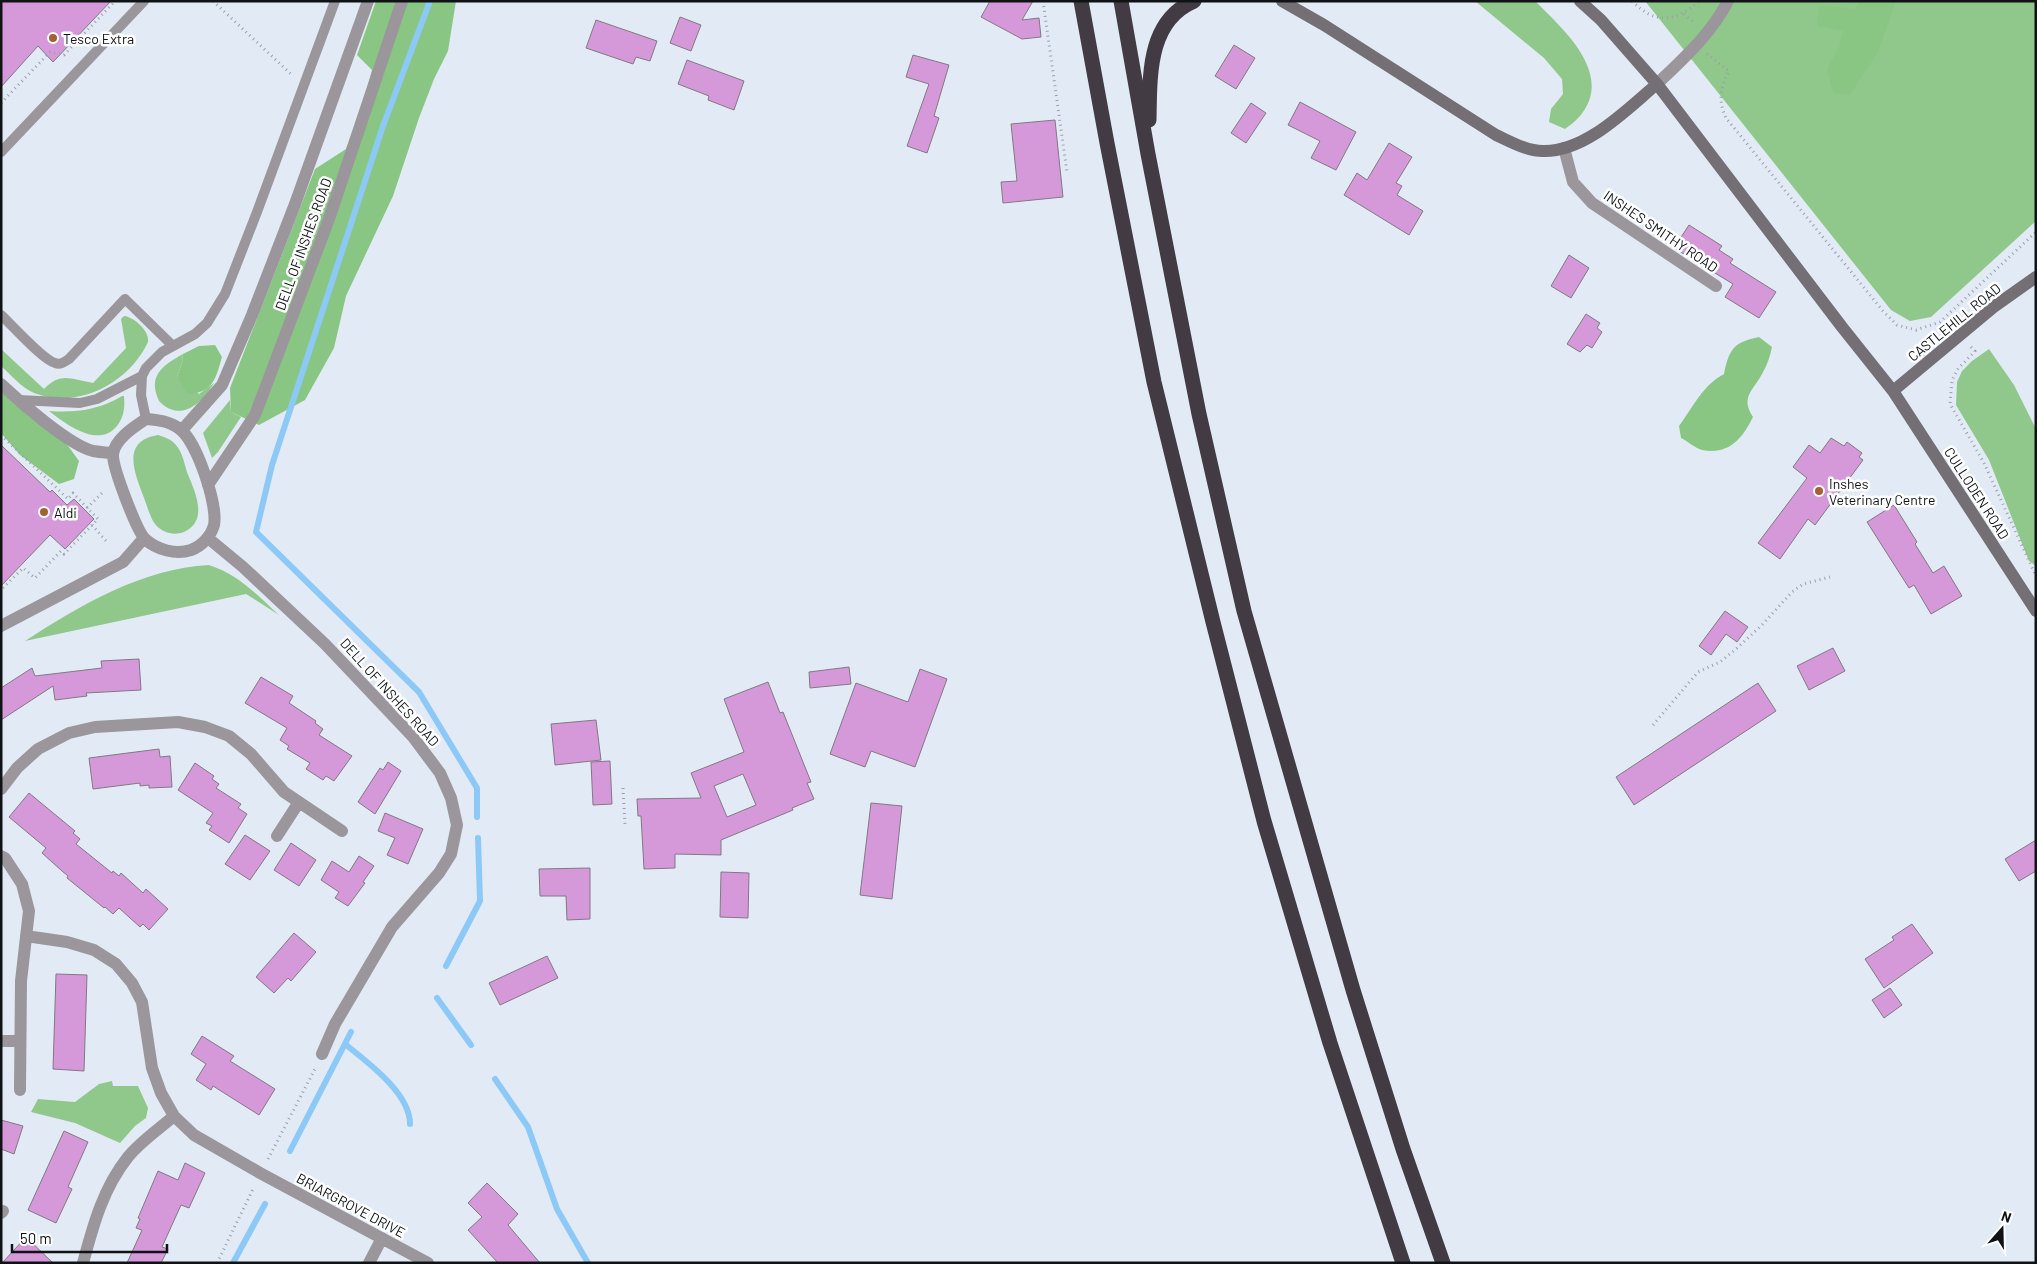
<svg xmlns="http://www.w3.org/2000/svg" width="2037" height="1264" viewBox="0 0 2037 1264" font-family="Barlow,sans-serif">
<style>
.green{fill:#90c88b}
.forest{fill:#89c684}
.lines{fill:none;stroke-linecap:round;stroke-linejoin:round}
.stream{stroke:#8cc9f6;stroke-width:6}
.building{fill:#d599da;stroke:#817982;fill-rule:evenodd}
.path{stroke:#99a0a8;stroke-width:3;stroke-dasharray:1 4;stroke-linecap:butt}
.lane{stroke:#9a969b;stroke-width:10}
.street{stroke:#9a969b;stroke-width:12}
.secondary{stroke:#746f75;stroke-width:12}
.highway{stroke:#433b43;stroke-width:15}
.poi-dot{fill:#a46031;stroke:#fff;stroke-width:2}
.labels{text-anchor:middle;dominant-baseline:central;stroke-width:5;stroke-linejoin:round;paint-order:stroke}
.poi-label{font-size:14px;fill:#101316;stroke:#fff;text-anchor:start}
.street-label{font-size:14px;fill:#101316;stroke:#fff}
</style>
<rect width="100%" height="100%" fill="#e2ebf5"/>
<!-- green -->
<path class="green" d="M 1475,1 L 1535,1 C 1563,29 1615,74 1580,116 C 1576,121 1570,125 1565,129 L 1549,122 L 1551,109 L 1563,94 L 1562,79 L 1544,58 Z
M 1645,1 L 2036,1 L 2036,221 L 1931,317 L 1910,321 L 1891,310 Z
M 124,316 C 134,317 150,331 148,342 C 129,383 78,410 34,393 C 22,388 11,375 1,366 L 1,349 L 44,389 C 61,372 70,379 93,383 L 126,348 L 121,319 Z
M 1989,349 L 2014,385 L 2036,429 L 2036,566 L 2029,561 L 1989,460 L 1956,405 L 1957,382 L 1962,371 L 1972,361 Z
M 183,354 L 182,363 L 177,377 L 199,394 L 214,383 C 202,404 180,423 159,401 C 147,376 163,365 183,354 Z
M 122,396 L 124,396 C 125,407 124,417 117,426 C 98,449 66,424 49,411 C 75,413 99,410 122,396 Z
M 230,400 L 231,412 L 241,417 L 218,452 L 212,458 L 203,433 Z
M 158,435 C 164,437 171,439 175,444 C 182,451 184,462 187,472 C 194,490 210,520 184,532 C 176,535 166,534 159,528 C 151,522 148,508 144,498 C 135,474 120,441 158,435 Z
M 209,565 C 238,574 257,595 279,615 L 246,594 L 25,641 C 79,606 143,568 209,565 Z
M 112,1081 L 113,1086 L 138,1086 L 148,1108 L 146,1118 L 135,1126 L 120,1143 L 75,1123 L 31,1112 L 38,1099 L 75,1102 L 99,1084 Z"/>
<!-- forest -->
<path class="forest" d="M 376,1 L 456,1 L 448,51 L 434,79 L 419,118 L 393,196 L 346,296 L 334,348 L 305,400 L 259,425 L 231,412 L 230,388 L 315,169 L 346,149 L 362,107 L 372,70 L 357,55 Z
M 1859,1 L 1896,1 L 1878,52 L 1850,95 L 1833,93 L 1827,69 L 1839,47 L 1843,31 L 1817,26 L 1820,5 L 1855,9 Z
M 1759,337 L 1772,347 C 1770,357 1767,365 1762,374 C 1753,391 1740,397 1753,417 C 1742,439 1729,455 1702,450 C 1695,448 1687,441 1681,438 L 1679,426 C 1693,407 1703,385 1724,374 C 1729,349 1734,342 1759,337 Z
M 215,345 L 222,357 C 216,378 213,393 188,394 L 177,377 L 182,363 L 183,354 L 199,346 Z
M 1,387 L 66,443 L 79,461 L 74,479 L 59,484 L 20,455 L 1,433 Z"/>
<g class="lines">
<!-- stream -->
<path class="stream" d="M 430,1 L 383,126 L 272,465 L 256,532 L 419,692 L 477,788 L 477,817
M 446,966 L 480,901 L 478,838
M 437,998 L 471,1045
M 345,1044 C 367,1062 410,1093 410,1124
M 495,1079 L 528,1127 L 557,1209 L 588,1263
M 290,1151 L 351,1032
M 233,1263 L 265,1204"/>
</g>
<!-- building -->
<path class="building" d="M 1,1 L 111,1 L 53,62 L 38,46 L 1,87 Z
M 990,1 L 1033,1 L 1022,20 L 1039,18 L 1041,37 L 1022,39 L 981,17 Z
M 680,17 L 701,25 L 691,51 L 670,43 Z
M 596,20 L 657,41 L 650,61 L 636,57 L 633,64 L 586,48 Z
M 1234,45 L 1255,58 L 1236,89 L 1215,76 Z
M 913,55 L 949,65 L 934,116 L 939,118 L 927,153 L 907,146 L 929,84 L 906,77 Z
M 687,60 L 744,81 L 734,110 L 708,100 L 709,96 L 678,84 Z
M 1300,102 L 1356,132 L 1336,170 L 1311,158 L 1320,141 L 1288,125 Z
M 1251,103 L 1266,113 L 1246,143 L 1231,133 Z
M 1055,120 L 1063,197 L 1003,203 L 1001,182 L 1017,181 L 1011,124 Z
M 1389,143 L 1412,157 L 1396,183 L 1402,186 L 1397,195 L 1423,211 L 1409,235 L 1344,195 L 1357,173 L 1367,180 Z
M 1689,225 L 1722,246 L 1719,250 L 1733,259 L 1730,263 L 1776,292 L 1759,318 L 1725,297 L 1733,284 L 1674,248 Z
M 1569,255 L 1589,268 L 1571,298 L 1551,286 Z
M 1586,314 L 1600,323 L 1597,328 L 1602,332 L 1592,348 L 1587,345 L 1580,352 L 1567,344 Z
M 1831,438 L 1844,446 L 1847,442 L 1862,453 L 1859,457 L 1863,460 L 1815,525 L 1808,519 L 1780,559 L 1758,543 L 1807,478 L 1793,467 L 1809,445 L 1820,453 Z
M 1,445 L 50,492 L 52,490 L 67,505 L 74,499 L 94,519 L 65,549 L 50,535 L 1,586 Z
M 1894,505 L 1917,542 L 1915,544 L 1933,573 L 1944,566 L 1962,596 L 1931,614 L 1914,585 L 1909,588 L 1867,522 Z
M 1725,611 L 1748,627 L 1737,642 L 1726,634 L 1711,655 L 1699,646 Z
M 1833,648 L 1845,671 L 1809,690 L 1797,666 Z
M 139,659 L 141,690 L 86,693 L 87,696 L 55,700 L 53,686 L 1,720 L 1,688 L 32,668 L 35,676 L 102,668 L 101,661 Z
M 849,667 L 851,684 L 810,688 L 809,672 Z
M 920,669 L 947,679 L 915,767 L 871,751 L 865,767 L 830,754 L 856,683 L 908,702 Z
M 261,677 L 293,696 L 289,703 L 316,721 L 315,723 L 323,729 L 319,735 L 352,756 L 334,781 L 326,776 L 323,780 L 306,769 L 310,763 L 287,749 L 289,746 L 280,740 L 287,728 L 245,703 Z
M 768,682 L 780,713 L 783,712 L 811,782 L 807,783 L 814,799 L 792,808 L 793,810 L 721,840 L 721,855 L 675,854 L 675,868 L 644,869 L 641,816 L 638,816 L 637,799 L 701,798 L 691,773 L 744,752 L 724,699 ZM 743,774 L 756,805 L 727,817 L 714,786 Z
M 1758,683 L 1776,711 L 1634,805 L 1616,777 Z
M 596,720 L 601,760 L 555,765 L 551,724 Z
M 159,749 L 160,757 L 170,756 L 172,787 L 149,788 L 149,785 L 140,786 L 140,783 L 93,789 L 89,758 Z
M 610,761 L 612,804 L 593,805 L 591,762 Z
M 388,762 L 401,771 L 375,814 L 358,802 L 380,768 L 383,770 Z
M 195,763 L 214,776 L 212,779 L 219,784 L 216,788 L 241,804 L 238,808 L 247,814 L 229,843 L 209,830 L 212,826 L 206,823 L 213,813 L 178,790 Z
M 29,793 L 75,831 L 73,833 L 80,839 L 76,844 L 112,873 L 113,871 L 119,876 L 121,873 L 143,893 L 146,889 L 168,909 L 149,930 L 143,924 L 140,927 L 119,908 L 113,914 L 105,907 L 104,908 L 67,878 L 68,876 L 62,871 L 42,853 L 46,848 L 9,817 Z
M 871,803 L 902,806 L 892,899 L 860,895 Z
M 385,813 L 423,829 L 408,864 L 387,855 L 395,838 L 378,831 Z
M 245,835 L 270,851 L 250,880 L 225,864 Z
M 2036,840 L 2036,871 L 2019,881 L 2005,859 Z
M 291,843 L 316,860 L 299,886 L 274,870 Z
M 359,856 L 374,866 L 363,882 L 365,883 L 348,906 L 335,898 L 339,892 L 321,880 L 332,861 L 349,872 Z
M 590,868 L 590,919 L 567,920 L 566,896 L 540,896 L 539,869 Z
M 721,872 L 749,873 L 748,918 L 720,917 Z
M 1912,924 L 1933,953 L 1884,988 L 1865,959 L 1894,940 L 1892,937 Z
M 294,933 L 316,952 L 291,981 L 288,978 L 274,993 L 256,977 Z
M 547,956 L 558,978 L 500,1005 L 489,983 Z
M 56,974 L 87,975 L 84,1071 L 53,1069 Z
M 1890,988 L 1902,1005 L 1884,1018 L 1872,1000 Z
M 202,1036 L 234,1056 L 230,1061 L 275,1089 L 259,1115 L 213,1086 L 211,1090 L 196,1080 L 206,1064 L 191,1054 Z
M 1,1120 L 23,1126 L 14,1154 L 1,1149 Z
M 64,1131 L 88,1142 L 68,1187 L 72,1189 L 56,1223 L 28,1210 Z
M 185,1163 L 205,1173 L 189,1208 L 181,1205 L 162,1247 L 168,1249 L 161,1263 L 127,1263 L 142,1230 L 136,1228 L 140,1219 L 138,1218 L 158,1171 L 178,1180 Z
M 487,1183 L 518,1214 L 508,1225 L 540,1263 L 498,1263 L 468,1230 L 482,1217 L 468,1203 Z
M 26,1237 L 53,1263 L 2,1263 Z"/>
<g class="lines">
<!-- path -->
<path class="path" d="M 213,1 L 293,76
M 1043,1 L 1067,172
M 1632,1 C 1657,26 1675,21 1700,1
M 1684,14 L 1695,23
M 1707,54 L 1729,71 C 1720,87 1718,101 1726,118 L 1883,311 L 1897,325 L 1916,330 L 1940,322 L 2036,232
M 1,103 L 50,52 L 64,55 L 115,1
M 1971,347 L 1975,351 L 1958,369 L 1952,380 L 1950,404 L 1984,463 L 2036,576
M 1,435 L 68,499 L 73,493 L 98,519 L 64,554 L 61,551 L 35,578 L 23,568 L 1,590
M 87,508 L 102,493
M 92,525 L 107,542
M 1653,725 L 1698,672 L 1720,662 L 1736,649 L 1762,625 L 1792,592 L 1803,584 L 1830,577
M 623,788 L 625,824
M 268,1159 L 316,1067
M 217,1263 L 254,1187"/>
<!-- lane -->
<path class="lane" d="M 1,152 L 144,1
M 1,315 C 12,325 43,360 55,363 C 61,365 64,362 69,359 L 125,299 L 173,346
M 19,400 L 80,403 L 97,399 L 142,376
M 146,419 L 141,395 L 142,376 L 146,368 L 162,352 L 195,334 L 207,323 L 225,294 L 257,212 L 335,1"/>
<!-- street -->
<path class="street" d="M 1657,84 C 1684,58 1711,34 1728,1
M 1564,148 L 1573,182 L 1592,203 L 1716,286
M 1,384 C 20,402 69,445 93,451 C 100,452 107,453 113,453
M 146,419 C 159,420 170,421 181,430 C 197,443 218,505 214,525 C 211,536 202,546 191,550 C 176,555 157,550 145,539 C 137,531 112,467 113,454 C 115,439 134,427 146,419 Z
M 182,430 L 222,385 L 252,315 L 295,204 L 368,1
M 208,485 L 255,415 L 329,219 L 402,1
M 208,538 L 243,567 L 325,644 L 413,737 L 440,773 L 451,798 L 457,825 L 451,854 L 439,873 L 392,927 L 335,1024 L 322,1054
M 1,626 L 123,562 L 144,538
M 1,789 L 17,768 L 38,749 L 69,733 L 95,727 L 178,722 L 205,727 L 229,736 L 251,754 L 284,792 L 342,831
M 277,836 L 299,802
M 1,856 L 5,858 L 22,884 L 29,911 L 21,981 L 20,1090
M 26,936 L 67,942 L 94,950 L 116,964 L 132,983 L 142,1002 L 152,1068 L 161,1093 L 174,1116 L 194,1135 L 260,1173 L 428,1263
M 1,1041 L 20,1041
M 1,1213 L 3,1211
M 83,1263 C 93,1226 103,1188 128,1157 C 140,1142 159,1129 174,1116
M 369,1263 L 382,1238"/>
<!-- secondary -->
<path class="secondary" d="M 1282,1 L 1324,25 L 1496,135 C 1511,142 1527,151 1543,151 C 1586,152 1627,109 1657,84
M 1580,1 L 1601,20 L 1657,84 L 1842,327 L 1893,391 L 2036,611
M 1893,391 L 1995,306 L 2036,277"/>
<!-- highway -->
<path class="highway" d="M 1081,1 L 1107,143 L 1154,382 L 1213,622 L 1264,821 L 1330,1043 L 1403,1263
M 1121,1 L 1148,154 L 1199,414 L 1244,611 L 1353,990 L 1403,1149 L 1443,1263
M 1149,120 C 1150,77 1147,21 1194,1"/>
</g>
<!-- markers -->
<g class="poi-dot">
<circle cx="53" cy="38" r="5"/>
<circle cx="1819" cy="491" r="5"/>
<circle cx="44" cy="512" r="5"/>
</g>
<g class="labels">
<!-- poi labels -->
<g class="poi-label">
<text x="63" y="38">Tesco Extra</text>
<text x="1829" y="483">Inshes<tspan x="1829" dy="16">Veterinary Centre</tspan></text>
<text x="54" y="512">Aldi</text>
</g>
<!-- street labels -->
<g class="street-label">
<text transform="translate(1661 231) rotate(34)">INSHES SMITHY ROAD</text>
<text transform="translate(303 244) rotate(-70)">DELL OF INSHES ROAD</text>
<text transform="translate(1954 322) rotate(-39)">CASTLEHILL ROAD</text>
<text transform="translate(1977 493) rotate(57)">CULLODEN ROAD</text>
<text transform="translate(390 692) rotate(48)">DELL OF INSHES ROAD</text>
<text transform="translate(351 1205) rotate(28)">BRIARGROVE DRIVE</text>
</g>
</g>
<!-- border -->
<rect width="2037" height="1264" fill="none" stroke="#101316" stroke-width="5"/>
<!-- north arrow -->
<g transform="translate(2002 1229) rotate(20)" stroke="#ffffff" stroke-width="4" paint-order="stroke">
<path d="M0-4L9 19L0 12L-9 19Z" fill="#101316"/>
<text y="-8" font-size="14" font-weight="bold" text-anchor="middle" fill="#101316">N</text>
</g>
<!-- scale -->
<path d="M12 1244v8h155v-8" fill="none" stroke="#101316" stroke-width="2.5"/>
<text x="20" y="1244" font-size="15" fill="#101316" stroke="#ffffff" stroke-width="4" paint-order="stroke">50 m</text>
</svg>
